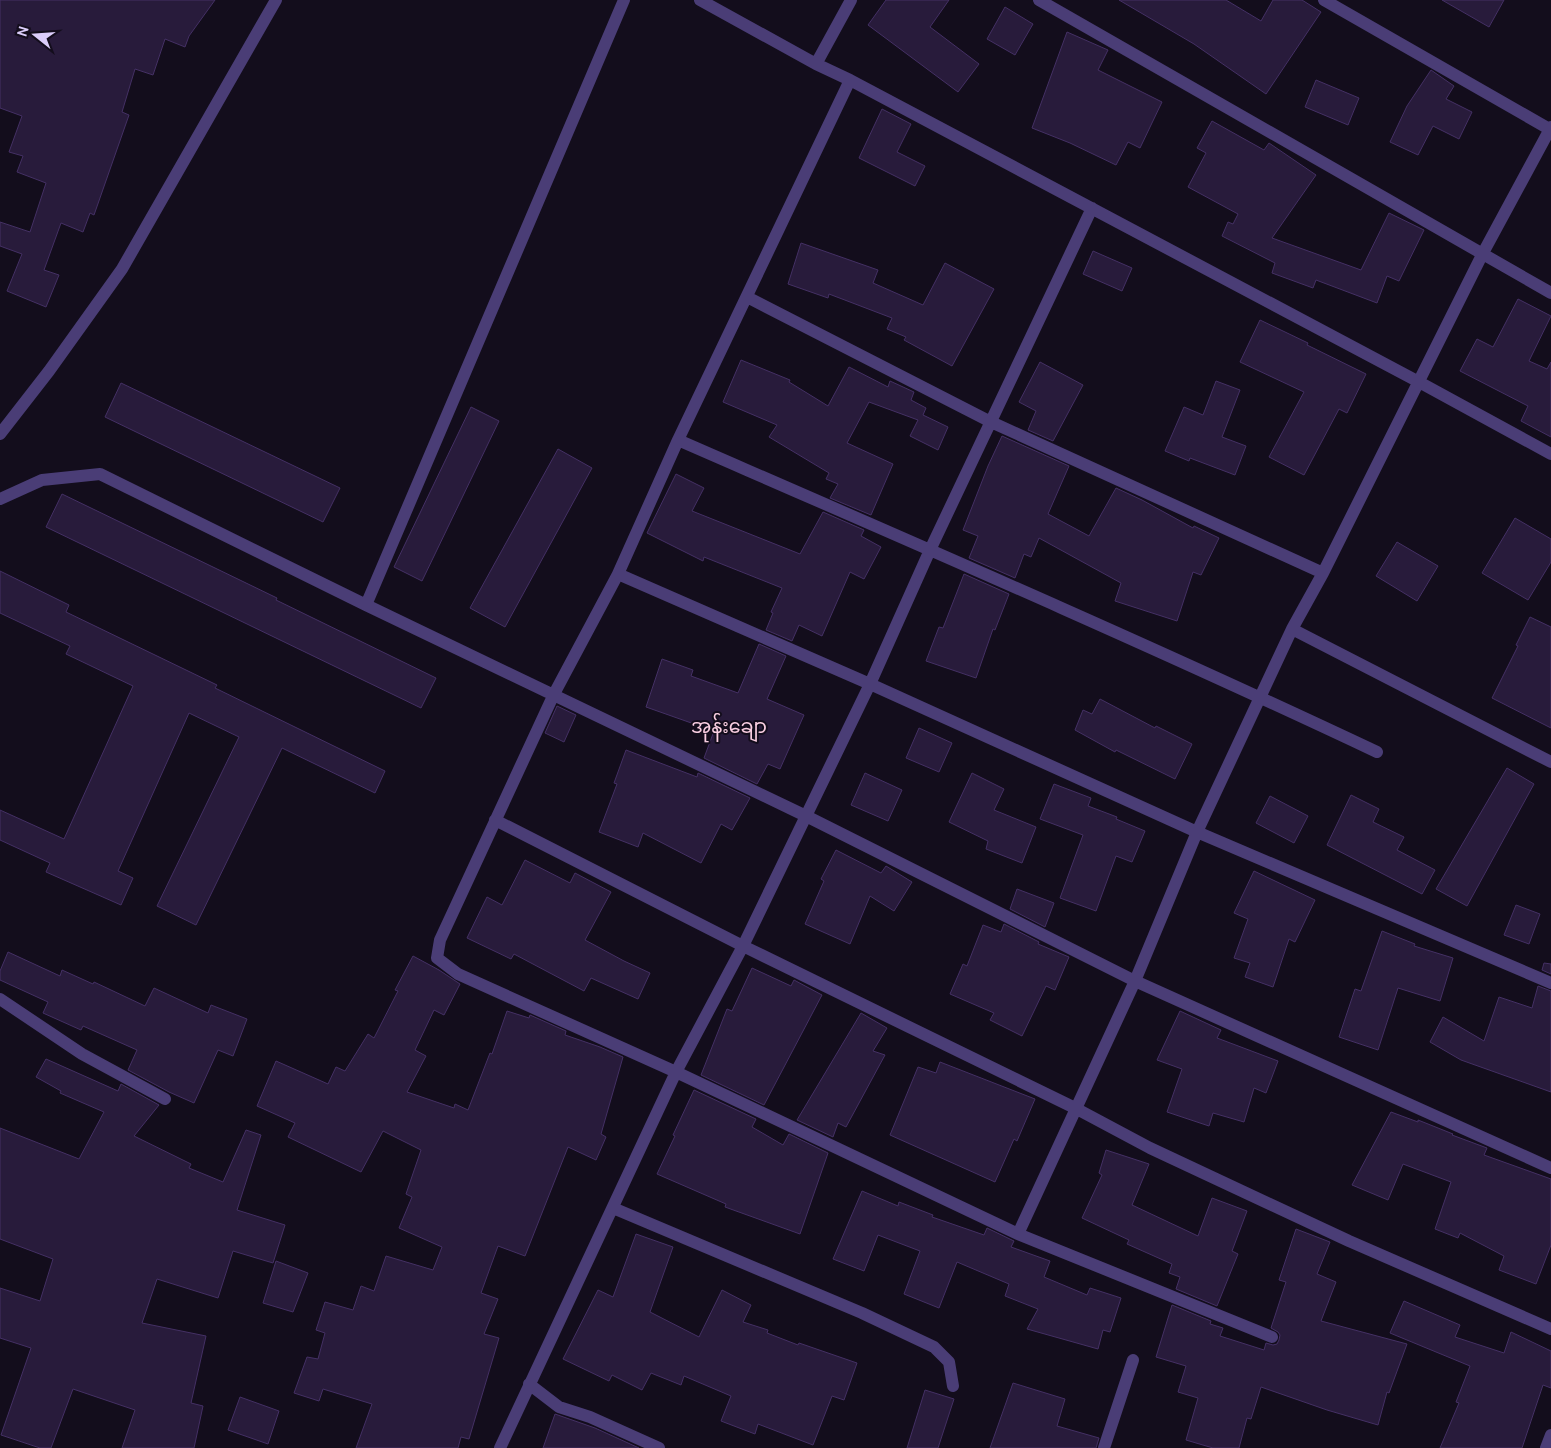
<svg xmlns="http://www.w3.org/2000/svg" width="1551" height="1448" viewBox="0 0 1551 1448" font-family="Cabin,'Noto Sans Myanmar',sans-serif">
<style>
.building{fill:#281b3b;stroke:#443064}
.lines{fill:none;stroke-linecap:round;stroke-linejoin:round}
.minor{stroke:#4a3d76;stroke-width:12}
.labels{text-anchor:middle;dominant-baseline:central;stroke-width:4;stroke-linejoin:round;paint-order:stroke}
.quarter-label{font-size:19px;fill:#facfe2;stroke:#130d1c}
</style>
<rect width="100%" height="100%" fill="#130d1c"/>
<!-- building -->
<path class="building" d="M 0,0 L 215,0 L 189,36 L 185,47 L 165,39 L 153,75 L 135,69 L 122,112 L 129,115 L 94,215 L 90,213 L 83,232 L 61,223 L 44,270 L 59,275 L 46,307 L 7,291 L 22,254 L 0,246 L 0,222 L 30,232 L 46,183 L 17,172 L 23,156 L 9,152 L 22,116 L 0,108 Z
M 886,0 L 949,0 L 930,27 L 979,64 L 958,92 L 868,25 Z
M 1119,0 L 1226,0 L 1261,21 L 1273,0 L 1302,0 L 1321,12 L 1266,94 L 1194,44 Z
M 1442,0 L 1504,0 L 1489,27 Z
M 1005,7 L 1033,24 L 1015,55 L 987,39 Z
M 1067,32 L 1108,50 L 1098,70 L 1162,102 L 1140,148 L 1128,142 L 1116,165 L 1070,143 L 1032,128 Z
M 1431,70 L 1454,86 L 1446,99 L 1472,112 L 1459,139 L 1433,126 L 1418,155 L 1390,142 L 1407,106 Z
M 1316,80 L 1359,98 L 1348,125 L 1305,107 Z
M 882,109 L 911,124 L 897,152 L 925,166 L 915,186 L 859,158 Z
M 1212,121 L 1264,150 L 1269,143 L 1316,175 L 1272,238 L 1361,270 L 1389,213 L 1424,230 L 1399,281 L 1387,276 L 1377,303 L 1316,280 L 1313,288 L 1272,273 L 1275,263 L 1222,236 L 1228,222 L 1233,224 L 1238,214 L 1188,187 L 1206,153 L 1197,148 Z
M 801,243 L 878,270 L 873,283 L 923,305 L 945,263 L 994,289 L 952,366 L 904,340 L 906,337 L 887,329 L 892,318 L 829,294 L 828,298 L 788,284 Z
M 1093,251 L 1132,268 L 1122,291 L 1083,274 Z
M 1518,299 L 1551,316 L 1529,361 L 1547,369 L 1551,362 L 1551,437 L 1521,421 L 1528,406 L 1460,371 L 1477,339 L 1493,347 Z
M 1260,320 L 1308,343 L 1307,345 L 1366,374 L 1347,413 L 1339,409 L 1304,475 L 1269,457 L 1304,392 L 1240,362 Z
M 741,360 L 790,380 L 789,382 L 828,406 L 849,367 L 888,387 L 890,381 L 914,392 L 911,400 L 926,408 L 923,415 L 948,427 L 938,450 L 910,436 L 918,420 L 869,402 L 847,443 L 893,464 L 871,515 L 830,498 L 838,484 L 826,479 L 829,473 L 769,437 L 777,425 L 723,402 Z
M 1040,362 L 1083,385 L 1053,441 L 1028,430 L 1036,411 L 1019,402 Z
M 1216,381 L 1240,390 L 1222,437 L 1246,446 L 1235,475 L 1190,458 L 1189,461 L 1165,451 L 1184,407 L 1203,415 Z
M 121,383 L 340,488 L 323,522 L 105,417 Z
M 471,407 L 499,421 L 422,581 L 394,567 Z
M 1002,436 L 1069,466 L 1048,514 L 1089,536 L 1116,488 L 1142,500 L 1193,528 L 1194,526 L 1219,538 L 1201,575 L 1193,572 L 1177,621 L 1115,601 L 1121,583 L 1039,538 L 1031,557 L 1024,554 L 1015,578 L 969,558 L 978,536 L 963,530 L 988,466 Z
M 558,449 L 592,468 L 505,627 L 470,608 Z
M 676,474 L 704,488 L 692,511 L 800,554 L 823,512 L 864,530 L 861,536 L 881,547 L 864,579 L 850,572 L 822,636 L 799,625 L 792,641 L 766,630 L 773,613 L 771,612 L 782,588 L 704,557 L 703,561 L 647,533 Z
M 62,494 L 277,598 L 276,600 L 436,678 L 421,708 L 46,527 Z
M 1515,518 L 1551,539 L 1551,562 L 1528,600 L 1482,573 Z
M 1397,542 L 1438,566 L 1417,601 L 1376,576 Z
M 0,571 L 69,605 L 66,612 L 217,685 L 215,688 L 385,771 L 375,793 L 282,748 L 196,925 L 157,906 L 239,737 L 189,713 L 118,871 L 133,878 L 121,905 L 46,872 L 50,863 L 0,840 L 0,810 L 64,839 L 133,686 L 66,654 L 70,646 L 0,613 Z
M 964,574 L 1009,594 L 995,630 L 993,629 L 976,678 L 926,661 L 939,627 L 943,628 Z
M 1530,617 L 1551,627 L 1551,728 L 1492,698 L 1518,646 L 1516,645 Z
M 759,644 L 786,656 L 767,699 L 804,715 L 780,769 L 768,764 L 757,784 L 704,758 L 714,731 L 646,707 L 662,659 L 693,670 L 691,676 L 738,693 Z
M 1100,699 L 1155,728 L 1156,726 L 1192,744 L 1175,779 L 1116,750 L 1115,752 L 1075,730 L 1083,710 L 1092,714 Z
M 557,706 L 576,715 L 564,742 L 545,733 Z
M 919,728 L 952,743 L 939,772 L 906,758 Z
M 626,750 L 697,777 L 698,773 L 750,798 L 732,830 L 721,824 L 701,863 L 643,833 L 638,847 L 599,832 L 617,784 L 614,783 Z
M 1507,768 L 1534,784 L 1467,906 L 1436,889 Z
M 865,773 L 902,790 L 888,821 L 851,805 Z
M 972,773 L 1004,789 L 994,810 L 1036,827 L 1022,863 L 986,849 L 988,841 L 949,822 Z
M 1054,784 L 1091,798 L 1088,806 L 1117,817 L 1116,819 L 1145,831 L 1132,862 L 1116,856 L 1096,911 L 1060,898 L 1083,835 L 1040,819 Z
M 1351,795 L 1379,809 L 1373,822 L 1404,837 L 1397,850 L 1435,870 L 1422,894 L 1327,845 Z
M 1270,796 L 1308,816 L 1294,843 L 1256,823 Z
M 836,850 L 881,873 L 886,866 L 912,882 L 894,911 L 870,896 L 850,944 L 805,924 L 824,881 L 821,879 Z
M 525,860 L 570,883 L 575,873 L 611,892 L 585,940 L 624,961 L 650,973 L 638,999 L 591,978 L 584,991 L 514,954 L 511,959 L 467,938 L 487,897 L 502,905 Z
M 1254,871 L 1315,900 L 1295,942 L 1289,939 L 1273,987 L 1245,977 L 1250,963 L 1234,958 L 1248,919 L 1234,913 Z
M 1017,889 L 1054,903 L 1045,927 L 1010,909 Z
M 1516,905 L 1540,914 L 1529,944 L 1504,935 Z
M 1004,924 L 1039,942 L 1038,944 L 1069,957 L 1055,990 L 1046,986 L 1022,1036 L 990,1020 L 994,1013 L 950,994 L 963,964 L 967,966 L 983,925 L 1001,932 Z
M 1382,931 L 1415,944 L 1414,946 L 1453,958 L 1440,1001 L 1398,988 L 1378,1050 L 1339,1037 L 1355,989 L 1361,991 Z
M 8,952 L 60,976 L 62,970 L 93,984 L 94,982 L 145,1006 L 154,988 L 208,1013 L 211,1005 L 247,1019 L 233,1056 L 218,1050 L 194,1103 L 169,1092 L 128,1070 L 137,1050 L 83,1026 L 81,1030 L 43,1013 L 48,1002 L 0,980 L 0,971 Z
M 413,956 L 439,970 L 460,984 L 444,1015 L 434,1010 L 415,1050 L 426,1056 L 407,1092 L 454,1108 L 455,1104 L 468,1110 L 490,1053 L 492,1054 L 507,1011 L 529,1018 L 530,1015 L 566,1031 L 565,1035 L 600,1047 L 623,1057 L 601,1134 L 606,1137 L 596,1160 L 568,1147 L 525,1256 L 498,1246 L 481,1293 L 498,1299 L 484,1334 L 499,1338 L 469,1439 L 461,1437 L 458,1448 L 356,1448 L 372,1404 L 323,1389 L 319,1401 L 294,1393 L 307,1357 L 318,1359 L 325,1333 L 316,1330 L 325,1302 L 353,1310 L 361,1286 L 374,1291 L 386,1256 L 433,1270 L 442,1247 L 399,1228 L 412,1197 L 406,1194 L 421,1150 L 383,1131 L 361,1172 L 288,1137 L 295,1123 L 257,1106 L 276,1061 L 328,1084 L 336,1067 L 345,1071 L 368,1034 L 374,1038 L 398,991 L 395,990 Z
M 1544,963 L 1551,964 L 1551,974 L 1542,970 Z
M 752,968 L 791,986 L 794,980 L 822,995 L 764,1105 L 701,1075 L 727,1009 L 732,1011 Z
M 1538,986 L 1551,991 L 1551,1092 L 1461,1060 L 1430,1042 L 1443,1017 L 1484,1041 L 1499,997 L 1532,1008 Z
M 1180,1011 L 1221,1030 L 1217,1038 L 1278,1061 L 1266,1093 L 1254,1088 L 1244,1122 L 1213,1113 L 1209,1126 L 1167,1112 L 1182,1069 L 1157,1060 Z
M 861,1013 L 887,1028 L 873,1051 L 885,1055 L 846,1127 L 838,1123 L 833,1137 L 797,1120 Z
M 46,1059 L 118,1091 L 121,1084 L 159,1105 L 134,1136 L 191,1164 L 189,1168 L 223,1182 L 246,1130 L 261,1135 L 237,1210 L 285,1225 L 273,1263 L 233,1251 L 218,1298 L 157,1279 L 142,1323 L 206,1336 L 191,1403 L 203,1406 L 194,1448 L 122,1448 L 135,1410 L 73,1389 L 51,1448 L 40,1448 L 1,1435 L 31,1348 L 0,1338 L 0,1288 L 40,1301 L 53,1259 L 0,1239 L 0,1128 L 79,1159 L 104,1112 L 60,1093 L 61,1091 L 36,1077 Z
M 940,1062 L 1035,1099 L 1017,1141 L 1014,1139 L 995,1182 L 890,1135 L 918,1067 L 936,1073 Z
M 694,1090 L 756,1119 L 752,1127 L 783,1145 L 789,1134 L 828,1153 L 800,1234 L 725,1207 L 726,1204 L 657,1174 L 675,1136 L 673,1135 Z
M 1391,1112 L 1418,1122 L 1418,1120 L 1453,1134 L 1452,1135 L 1487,1148 L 1484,1155 L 1551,1179 L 1551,1245 L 1536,1284 L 1499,1270 L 1504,1256 L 1460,1233 L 1458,1238 L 1435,1229 L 1451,1182 L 1403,1164 L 1388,1200 L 1352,1185 Z
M 1106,1150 L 1149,1164 L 1132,1205 L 1198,1236 L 1212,1198 L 1247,1211 L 1232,1251 L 1238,1254 L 1217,1306 L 1176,1289 L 1180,1277 L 1169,1273 L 1172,1264 L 1127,1244 L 1129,1240 L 1082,1218 L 1102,1175 L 1099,1173 Z
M 862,1191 L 898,1206 L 899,1202 L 933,1215 L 932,1217 L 984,1235 L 987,1228 L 1014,1241 L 1011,1247 L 1050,1261 L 1044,1277 L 1087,1295 L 1090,1288 L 1121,1298 L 1110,1332 L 1103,1330 L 1098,1349 L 1027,1329 L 1038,1309 L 1005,1296 L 1009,1284 L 957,1262 L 939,1308 L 904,1294 L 920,1251 L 878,1235 L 864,1271 L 833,1259 Z
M 1296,1229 L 1330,1242 L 1317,1274 L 1336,1282 L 1321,1321 L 1407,1344 L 1389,1393 L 1387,1392 L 1378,1425 L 1327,1410 L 1261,1387 L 1251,1419 L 1247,1418 L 1239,1448 L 1213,1448 L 1186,1440 L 1198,1398 L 1178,1392 L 1186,1366 L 1156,1357 L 1172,1305 L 1211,1321 L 1210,1324 L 1223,1328 L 1220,1336 L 1264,1350 L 1266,1343 L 1273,1345 L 1277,1344 L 1279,1340 L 1280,1335 L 1278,1332 L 1271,1328 L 1286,1282 L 1279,1280 Z
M 636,1234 L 673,1247 L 650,1312 L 699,1337 L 722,1290 L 751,1305 L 743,1322 L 768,1330 L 767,1333 L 798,1345 L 799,1343 L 857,1363 L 844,1400 L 832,1396 L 813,1445 L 758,1424 L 755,1434 L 721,1421 L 731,1396 L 684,1376 L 681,1385 L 651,1373 L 642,1390 L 612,1375 L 609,1381 L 563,1359 L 598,1290 L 613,1297 Z
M 276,1261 L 308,1273 L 293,1312 L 263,1303 Z
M 1404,1301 L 1460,1325 L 1455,1337 L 1504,1353 L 1511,1332 L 1551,1351 L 1551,1388 L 1543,1385 L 1522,1448 L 1440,1448 L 1459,1403 L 1456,1402 L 1470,1366 L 1390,1333 Z
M 1013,1383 L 1065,1399 L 1057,1426 L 1099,1438 L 1096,1448 L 990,1448 Z
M 925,1390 L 954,1399 L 938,1448 L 907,1448 Z
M 240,1397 L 279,1411 L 268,1444 L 228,1430 Z
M 555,1414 L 595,1428 L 639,1448 L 543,1448 Z"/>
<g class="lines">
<!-- minor -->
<path class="minor" d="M 700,0 L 816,64 L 850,80 L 1419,382 L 1551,454
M 1039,0 L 1551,293
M 1324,0 L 1551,130
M 816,64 L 851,0
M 850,80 L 678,440 L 618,574 L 554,694 L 440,940 L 437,958 L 458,974 L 676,1072 L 1018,1234 L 1272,1337
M 747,297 L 991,422 L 1323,573
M 0,434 L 49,371 L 122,269 L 276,0
M 678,440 C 912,542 1146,643 1377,752
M 0,499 L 42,480 L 100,474 L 366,605 L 806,816 L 1135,981 L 1551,1168
M 618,574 L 870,684 L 1197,832 L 1551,983
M 366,605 L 624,0
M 1292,629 L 1551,762
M 495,820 L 743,946 L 1075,1108 L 1150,1148 L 1349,1241 L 1551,1329
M 0,999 L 82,1054 L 165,1099
M 613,1208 L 862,1313 L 934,1347 L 949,1362 L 953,1386
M 1018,1234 L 1135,981 L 1197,832 L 1292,629 L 1323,573 L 1483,253 L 1551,127
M 529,1384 L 559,1407 L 590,1417 L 659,1448
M 500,1448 L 676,1072 L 743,946 L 870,684 L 930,550 L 1092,208
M 1104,1448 L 1133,1360
M 1546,1448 L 1551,1435"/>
</g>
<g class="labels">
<!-- quarter labels -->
<g class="quarter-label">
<text x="729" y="726">အုန်းချော</text>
</g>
</g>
<!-- north arrow -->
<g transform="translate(35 35) rotate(287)" stroke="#130d1c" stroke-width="4" paint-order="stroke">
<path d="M0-4L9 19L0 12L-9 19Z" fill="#dbcdfa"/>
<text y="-8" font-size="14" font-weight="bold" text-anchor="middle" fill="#dbcdfa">N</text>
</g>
</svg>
